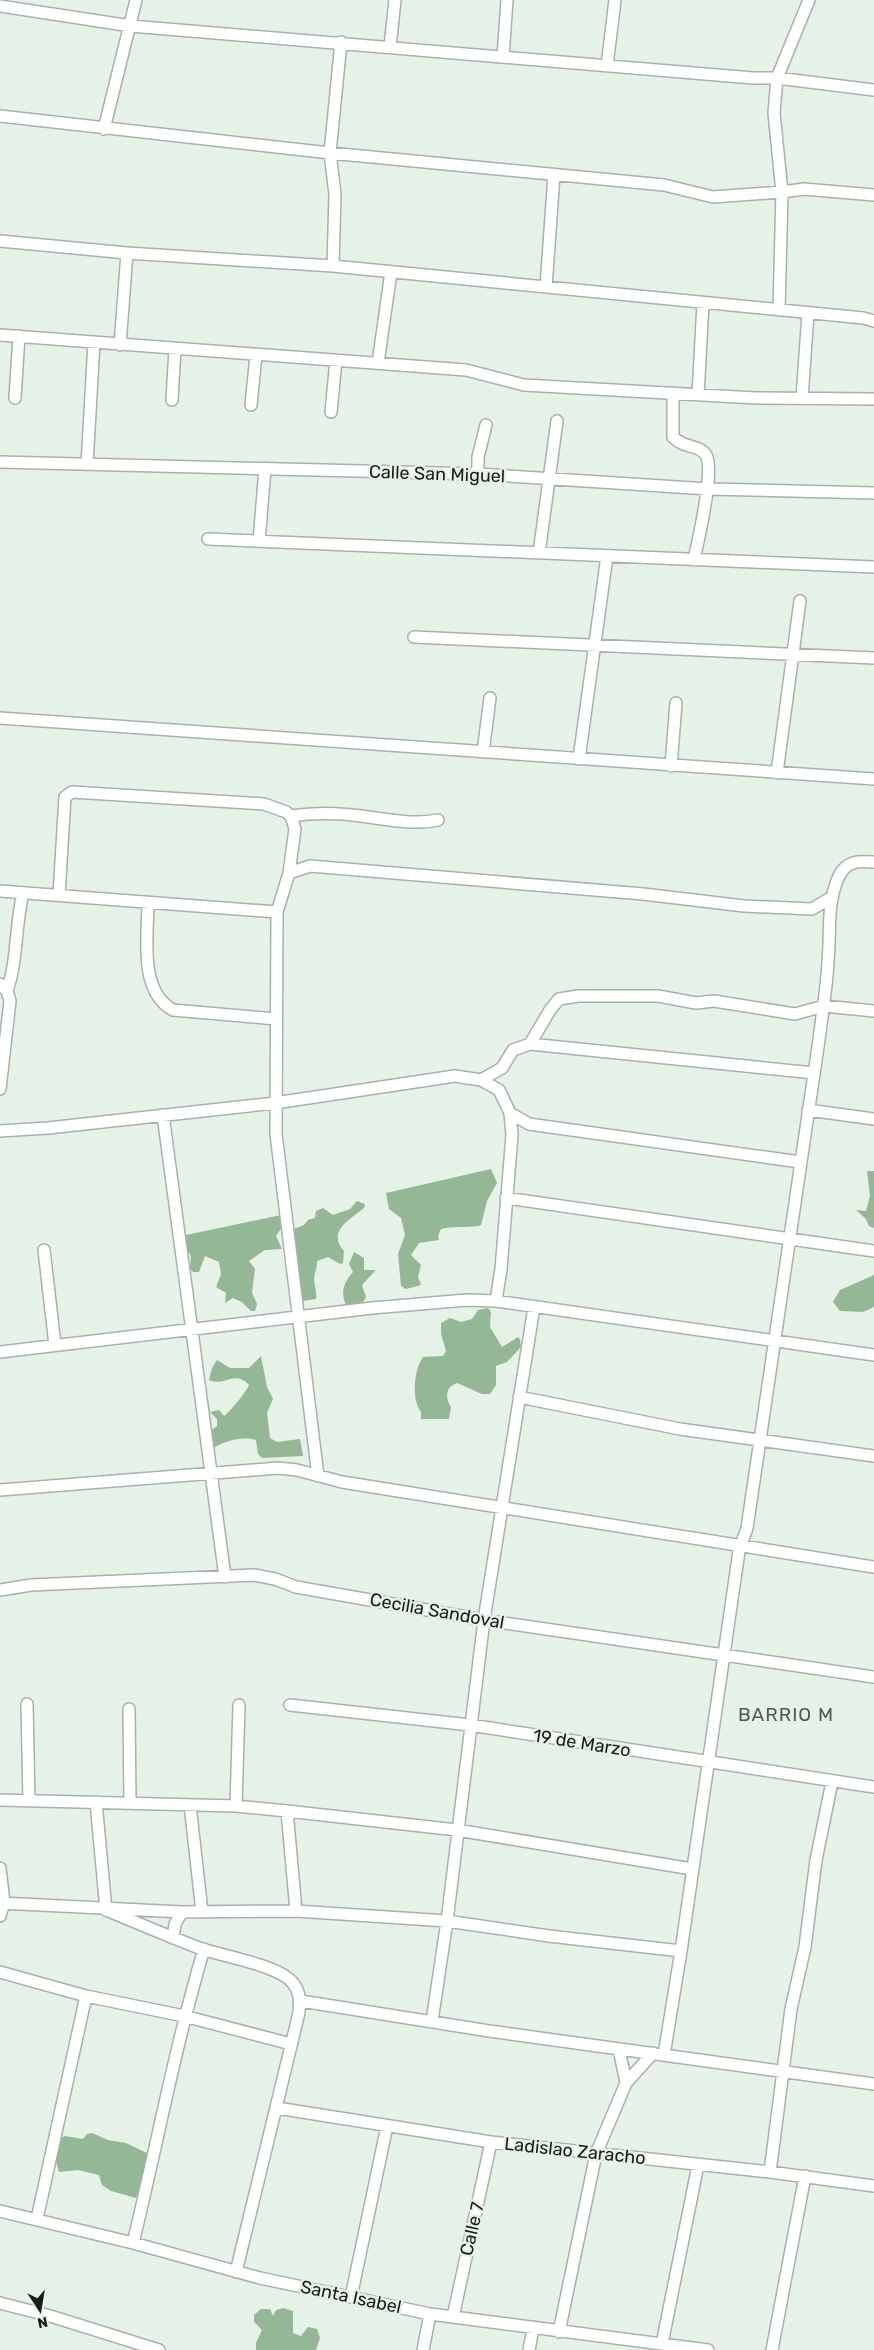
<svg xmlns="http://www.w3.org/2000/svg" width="874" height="2350" viewBox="0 0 874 2350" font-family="Rubik,sans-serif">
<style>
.forest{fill:#94b895}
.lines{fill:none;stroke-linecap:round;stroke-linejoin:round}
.street-casing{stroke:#a8b2a8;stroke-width:14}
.street{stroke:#fff;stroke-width:11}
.labels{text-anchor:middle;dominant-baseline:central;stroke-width:5;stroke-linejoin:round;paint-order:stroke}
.street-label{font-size:18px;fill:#191d19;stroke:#e6f1e7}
.neighbourhood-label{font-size:19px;letter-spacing:1px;fill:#515a52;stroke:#e6f1e7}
</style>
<rect width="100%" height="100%" fill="#e6f1e7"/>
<!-- forest -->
<path class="forest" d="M 491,1169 L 497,1183 L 487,1201 L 481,1225 C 474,1228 452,1226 441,1229 L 438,1236 L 439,1240 L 419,1243 L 411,1255 L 421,1265 L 418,1277 L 421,1285 L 406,1289 L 401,1286 L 398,1254 L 405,1235 L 401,1218 L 389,1209 L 386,1193 Z
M 867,1171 L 874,1171 L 874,1228 L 869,1226 L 866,1219 L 856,1210 L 866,1211 L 870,1196 Z
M 357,1201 L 365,1204 L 364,1208 C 351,1219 326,1231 344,1251 L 343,1263 L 340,1264 L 328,1257 L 317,1261 C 317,1268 315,1272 314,1278 C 314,1284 317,1292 316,1299 L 303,1301 L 297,1270 L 294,1229 L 304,1225 L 308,1220 L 315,1218 L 316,1211 L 323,1208 L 333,1215 L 350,1209 Z
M 281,1215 L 282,1227 L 276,1236 L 282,1249 L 265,1250 L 249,1261 L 255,1269 L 252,1293 L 257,1304 L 255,1311 L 251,1311 L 242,1302 L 233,1298 L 225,1303 L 226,1293 L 216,1287 L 221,1274 L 219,1262 L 205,1256 L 199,1272 L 193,1272 L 190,1269 L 191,1256 L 187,1250 L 186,1235 Z
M 354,1252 L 364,1258 L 364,1270 L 376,1270 L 362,1285 L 366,1297 L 362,1304 L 355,1307 L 346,1305 C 340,1292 344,1282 353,1272 L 349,1264 Z
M 874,1275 L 874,1307 L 863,1312 L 840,1311 L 833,1302 L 840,1290 Z
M 488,1308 L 491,1312 L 490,1327 L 502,1347 L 518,1337 L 520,1339 L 521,1347 L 507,1362 L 496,1366 L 496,1385 L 490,1394 L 482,1394 L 457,1383 C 445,1387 445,1398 451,1407 L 449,1419 L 421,1419 L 421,1412 C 411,1399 414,1370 423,1357 L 443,1356 L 446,1351 L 441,1334 L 441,1323 L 450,1318 L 461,1322 L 472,1319 L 478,1310 Z
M 261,1356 L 267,1387 L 273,1399 L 267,1413 L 270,1438 L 277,1442 L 300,1439 L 303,1456 L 262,1458 L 258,1454 L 256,1440 C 241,1436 224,1441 212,1449 L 207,1434 L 217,1426 L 217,1419 L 210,1412 L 219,1410 L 224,1416 C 229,1413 247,1391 249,1385 C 235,1369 225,1387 209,1380 L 212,1368 L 217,1360 L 230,1368 L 249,1368 Z
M 92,2133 L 108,2140 L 126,2143 L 151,2155 L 136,2198 L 111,2191 L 102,2185 L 99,2175 L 78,2170 L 59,2172 L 54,2154 L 59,2139 L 65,2136 L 83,2139 L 87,2134 Z
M 283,2308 L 293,2311 L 293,2333 L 301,2336 L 308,2327 L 317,2329 L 320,2338 L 316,2350 L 256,2350 L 256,2343 L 262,2330 L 254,2322 L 254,2315 L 261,2309 L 270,2309 L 273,2316 L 276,2310 Z"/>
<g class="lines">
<defs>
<path id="street" d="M 0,6 L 131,26 L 753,78 L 777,78 L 874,90
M 390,47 L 395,0
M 503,57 L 507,0
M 607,66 L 615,0
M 0,116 L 330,153 L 664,185 L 713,197 L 782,192 L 804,189 L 874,195
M 104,129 L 136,0
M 0,241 L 127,253 L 333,266 L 863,318 L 874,321
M 333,266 L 335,194 L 330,153 L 341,42
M 546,287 L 554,175
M 779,310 L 782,192 L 774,113 L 777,78 L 809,0
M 0,335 L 466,370 L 524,385 L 756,398 L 874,399
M 120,345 L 127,253
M 378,363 L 391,272
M 673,393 L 673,437 C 684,449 699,444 706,455 C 715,471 698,540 694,560
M 698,395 L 703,303
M 15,398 L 19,336
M 802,398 L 808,313
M 172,400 L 175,349
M 251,405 L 256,355
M 331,412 L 336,360
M 0,462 L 478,474 L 708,489 L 874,493
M 87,464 L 94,343
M 478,474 L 478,457 L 486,425
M 208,539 L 874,567
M 259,541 L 265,469
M 539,553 L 557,421
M 414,637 L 874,658
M 0,718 L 874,779
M 483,752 L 490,698
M 579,759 L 607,556
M 671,766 L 676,703
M 777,773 L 800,601
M 291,816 C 317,812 342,813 368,817 C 392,820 414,825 438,820
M 289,873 L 310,866 L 643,894 L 744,906 L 812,909 L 832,897
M 0,891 L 277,912
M 59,895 L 65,797 L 72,792 L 264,804 L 286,812 L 291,816 L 295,829 L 289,873 L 277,912 L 276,1134 L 318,1476
M 148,902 C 148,935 138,991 173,1010 L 276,1019
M 0,984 L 7,991 L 10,1001 L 0,1089
M 7,991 C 18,959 15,925 23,893
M 530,1044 L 814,1073
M 481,1080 L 502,1068 L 513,1050 L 530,1044 L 550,1010 L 559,999 L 578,996 L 658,996 L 696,1003 L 714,1001 L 795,1014 L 824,1006 L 874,1011
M 808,1110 L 874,1119
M 510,1113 L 529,1124 L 800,1162
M 163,1115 L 225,1577
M 0,1131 L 48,1128 L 275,1103 L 455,1076 L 481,1080 L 499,1090 L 510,1113 L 512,1135 L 501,1269 L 496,1301 L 874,1355
M 506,1198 L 874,1251
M 44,1250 L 55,1345
M 0,1352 L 372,1308 L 467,1300 L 496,1301
M 519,1397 L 680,1429 L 874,1456
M 0,1490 L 278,1468 L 297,1470 L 342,1482 L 874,1567
M 0,1590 L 31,1585 L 254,1575 L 275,1579 L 296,1587 L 484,1620 L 874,1677
M 27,1704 L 29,1800
M 290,1705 L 470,1725 L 874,1787
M 129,1709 L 130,1803
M 0,1800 L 236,1806 L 287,1811 L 457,1830 L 692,1869
M 96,1802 L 106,1910 C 138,1923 170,1937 202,1949 C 224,1956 273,1965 289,1979 C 301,1989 301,2003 298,2017 L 236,2272
M 190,1805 L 202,1912
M 236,1806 L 239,1705
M 287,1811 L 296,1911
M 0,1868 L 4,1903 L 0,1916
M 0,1903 L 182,1912 L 296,1911 L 447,1921 L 549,1936 L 681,1951
M 173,1938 L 175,1924 L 182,1912
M 0,1972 L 86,1996 L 184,2016 L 291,2044
M 301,2001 L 489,2031 L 874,2084
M 432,2021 L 447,1921 L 484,1620 L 534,1307
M 619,2049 L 626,2083
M 664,2055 L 681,1951 L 739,1551 L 747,1528 C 770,1365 796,1203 819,1040 C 822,1014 827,987 828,961 C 831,932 826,904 839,876 C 847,860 859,861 874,862
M 277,2108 L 491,2142 L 770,2172 L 874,2186
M 770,2172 L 791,2009 L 805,1947 L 816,1860 L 832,1782
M 0,2211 L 133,2243 L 260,2278 L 430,2314 L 708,2350
M 37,2219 L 86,1996
M 133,2243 C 157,2145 175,2046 204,1949
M 351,2297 L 387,2126
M 0,2303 L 47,2315 L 159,2350
M 453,2317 L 491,2142
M 559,2332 L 596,2154 L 626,2083 L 653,2053
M 662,2344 L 698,2165
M 423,2350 L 430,2314
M 529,2350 L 533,2328
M 772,2350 L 805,2176"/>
</defs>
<!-- street casing -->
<use href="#street" class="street-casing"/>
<!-- street -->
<use href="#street" class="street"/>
</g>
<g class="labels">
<!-- street labels -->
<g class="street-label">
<text transform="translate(437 474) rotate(2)">Calle San Miguel</text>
<text transform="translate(437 1611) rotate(10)">Cecilia Sandoval</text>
<text transform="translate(582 1743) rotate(9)">19 de Marzo</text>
<text transform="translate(575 2151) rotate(6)">Ladislao Zaracho</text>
<text transform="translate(472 2229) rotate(-77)">Calle 7</text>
<text transform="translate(351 2297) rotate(12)">Santa Isabel</text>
</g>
<!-- neighbourhood labels -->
<g class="neighbourhood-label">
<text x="786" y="1714">BARRIO M</text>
</g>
</g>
<!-- north arrow -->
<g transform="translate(40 2310) rotate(168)" stroke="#e6f1e7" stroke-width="4" paint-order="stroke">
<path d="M0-4L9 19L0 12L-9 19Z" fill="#191d19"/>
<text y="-8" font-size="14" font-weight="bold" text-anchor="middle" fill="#191d19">N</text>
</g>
</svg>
